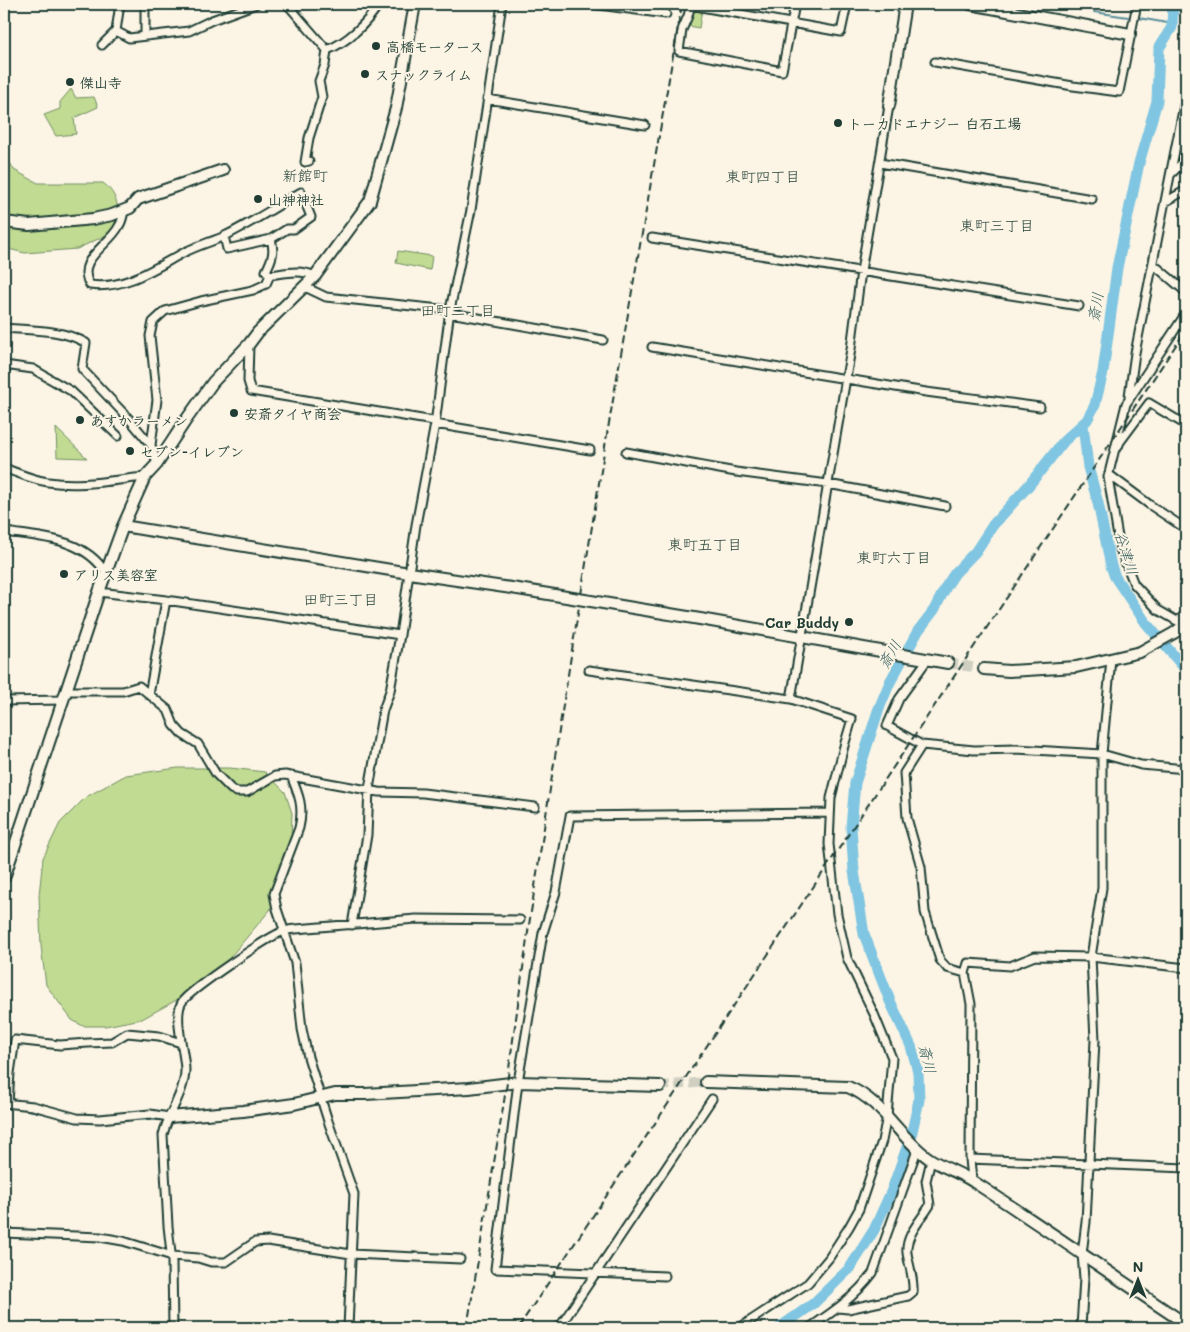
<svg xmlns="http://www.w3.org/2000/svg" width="1190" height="1332" viewBox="0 0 1190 1332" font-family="Mali,'Klee One',sans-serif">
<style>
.green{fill:#c1db92;stroke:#708c63}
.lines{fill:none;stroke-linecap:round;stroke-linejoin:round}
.stream{stroke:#598f9c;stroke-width:2}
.river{stroke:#80c5e1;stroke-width:11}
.secondary-tunnel{stroke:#d0d0c2;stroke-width:10;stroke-dasharray:10 5;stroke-linecap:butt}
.street-casing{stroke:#1f3d34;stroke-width:11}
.secondary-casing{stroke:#1f3d34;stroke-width:14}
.street{stroke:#fcf5e5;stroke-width:7}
.secondary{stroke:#fcf5e5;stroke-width:10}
.rail{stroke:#1f3d34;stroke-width:2;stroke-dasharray:8 4;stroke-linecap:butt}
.secondary-bridge-casing{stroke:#1f3d34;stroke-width:14;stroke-linecap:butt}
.secondary-bridge{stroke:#fcf5e5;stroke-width:10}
.poi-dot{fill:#1f3d34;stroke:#fcf5e5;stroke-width:2}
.labels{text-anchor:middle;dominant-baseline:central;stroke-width:4;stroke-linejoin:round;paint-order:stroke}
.poi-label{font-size:14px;font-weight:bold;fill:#1f3d34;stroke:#fcf5e5;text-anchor:start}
.neighbourhood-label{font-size:15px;fill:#1f3d34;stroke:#fcf5e5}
.water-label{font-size:15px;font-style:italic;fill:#375f5f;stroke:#fcf5e5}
</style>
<rect width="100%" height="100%" fill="#fcf5e5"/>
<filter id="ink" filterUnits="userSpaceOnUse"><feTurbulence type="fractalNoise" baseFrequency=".02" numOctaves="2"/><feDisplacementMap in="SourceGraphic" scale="10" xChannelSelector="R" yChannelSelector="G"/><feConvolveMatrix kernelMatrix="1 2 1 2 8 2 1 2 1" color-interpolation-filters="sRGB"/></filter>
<g filter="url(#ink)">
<!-- green -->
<path class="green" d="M 692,9 L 702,10 L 699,28 L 688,26 Z
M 71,89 L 76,98 L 94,97 L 98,107 L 74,118 L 76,134 L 56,136 L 44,115 L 60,109 L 60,102 Z
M 4,152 L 14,170 L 38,183 L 103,183 C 119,195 119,211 119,229 L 77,249 L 25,253 L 4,248 Z
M 398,251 L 432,256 L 430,270 L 396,263 Z
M 56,428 L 87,458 L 57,457 Z
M 178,768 L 230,768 L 265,772 L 285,792 L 292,813 L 290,864 L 270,910 L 209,982 L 142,1019 L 105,1026 L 83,1026 L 72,1020 L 46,985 L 41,946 L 39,895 L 43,858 L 60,823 L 86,797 L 126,775 Z"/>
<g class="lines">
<!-- stream -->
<path class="stream" d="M 1050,5 L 1084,10
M 1094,12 L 1128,17
M 1139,18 L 1173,24
M 18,1108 L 57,1116
M 61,1117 C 98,1129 124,1117 160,1120"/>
<!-- river -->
<path class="river" d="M 1083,425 L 1088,467 L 1098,503 L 1111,566 L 1115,577 L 1146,623 L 1186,670
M 779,1328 L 813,1304 L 850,1268 L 874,1230 L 892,1190 L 911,1136 L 919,1100 L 918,1072 L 911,1046 L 890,1001 L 864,934 L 854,871 L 851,827 L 855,783 L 878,711 L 890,682 L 918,631 L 934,610 L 947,585 L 955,573 L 976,551 L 993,525 L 1029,485 L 1064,441 L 1087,420 L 1095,405 L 1103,372 L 1117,268 L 1139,163 L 1157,101 L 1159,48 L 1172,27 L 1173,4"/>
<!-- secondary-tunnel -->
<path class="secondary-tunnel" d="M 948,663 L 984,669
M 660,1086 L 706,1082"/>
<defs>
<path id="street" d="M 145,4 L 145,36
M 287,4 L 327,50 L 325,65 L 319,81 L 322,97 L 309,138 L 305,162 L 309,161
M 592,4 L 666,14
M 691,4 L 688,16 L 682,30 L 679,51 L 782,71 L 795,4
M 690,5 L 841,32 L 847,4
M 116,31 L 129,38 L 189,31 L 212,20 L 256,4
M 102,45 L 116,31 L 120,4
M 327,50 C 348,42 367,23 379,4
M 935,62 L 1073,86 L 1119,92 L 1137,4
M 487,99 L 645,125
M 880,163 L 1092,199
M 1171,174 L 1186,159
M 1165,202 L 1186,190
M 124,211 C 123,216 122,222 119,226 C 110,245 74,260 90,285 C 124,290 155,268 183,253 C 196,246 211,242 225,236 C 251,223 276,207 301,192 L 311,217 L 294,229 L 287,229 L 271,239
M 224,236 L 227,249 L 271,239 C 275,252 272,259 266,271 L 270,275
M 652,238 L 1079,306
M 1153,264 L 1186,292
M 270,275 C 286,273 300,269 315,276
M 305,287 L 326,297 L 450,310
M 450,313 L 603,340
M 1186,313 L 1126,404 L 1108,477 L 1120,549 L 1134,584 L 1158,610 L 1177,621 L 1186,614
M 4,328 C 30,330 63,329 86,343 L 82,369 L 130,420 L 151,445 L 157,464
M 249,344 L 248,381 L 251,391 L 434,421
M 652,347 L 926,392 L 1040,407
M 4,365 L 33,369 L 71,391 L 118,436
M 1129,396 L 1135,353 L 1186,95
M 1182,422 L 1186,415
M 435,424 L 590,450
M 151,445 L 157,400 L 150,336 L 153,322 L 165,311 L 201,301 L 253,290 L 266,284 L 270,275
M 1118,447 L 1120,442 L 1149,403 L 1186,425
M 626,452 L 736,472 L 828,484 L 945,506
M 4,468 C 18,473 33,480 48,482 C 80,487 113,480 145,477
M 1108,477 L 1111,476 L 1150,505 L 1186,529
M 4,532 C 41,537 84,538 106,573
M 99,592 L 166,600 L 400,635
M 928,659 L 899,699 L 887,726 L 922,745 L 974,750 L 1016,749 L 1102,754 L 1141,765 L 1186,769
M 589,670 L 791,699 L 852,719 L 844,746 L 831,798 L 829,844 L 837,914 L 847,958 L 874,1014 L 892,1058 L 887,1116 L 882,1141 L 859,1209 L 849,1227 L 829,1258 L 808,1283 L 739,1328
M 67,691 L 123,691 L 139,686 L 168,710 L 174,725 L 182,734 L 198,744 L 216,774 L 231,789 L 237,792 L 247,792 L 275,776 L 285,775 L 379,792 L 423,793 L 535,807
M 149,695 L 166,600
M 791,699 L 851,349 L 861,271 L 889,106
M 4,701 L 63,700
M 922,745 L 904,773 L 907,818 L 921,867 L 925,912 L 940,960 L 947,968 L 965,973
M 291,776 C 299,795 304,807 299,828 L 274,894 L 277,909 L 295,963 L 302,1029 L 308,1057 L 328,1121 L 354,1194 L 348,1328
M 352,925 L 367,835 L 369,789 L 383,710 L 390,691 L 400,635 L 416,525 L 435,424 L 450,310 L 471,210 L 502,4
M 4,1103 L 33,1106 L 77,1118 L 100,1119 L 150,1114 L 169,1117
M 8,1103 L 10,1073 L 15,1040 L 60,1045 L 88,1043 L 112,1042 L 127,1033 L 159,1036 L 181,1043
M 970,1159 L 1186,1168
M 972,1180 L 970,1159 L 971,1004 L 965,973 L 968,963 L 1010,966 L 1035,956 L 1091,957 L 1186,968
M 4,1233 L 100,1237 L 123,1241 L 172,1256 L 198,1258 L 211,1262 L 226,1262 L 255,1242 L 268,1241 L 351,1254 L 460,1259
M 665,1276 L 495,1269 L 518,1082 L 543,933 L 556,892 L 570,816 L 830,813
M 838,1308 L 848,1309 L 908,1296 L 913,1292 C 914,1278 909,1266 907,1253 C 905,1235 922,1219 930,1205 L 926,1181 L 931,1160
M 173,1328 L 172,1262 L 168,1226 L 163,1135 C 168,1113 185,1092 185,1070 C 185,1054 173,1016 182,1002 C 190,990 269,936 284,931 C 288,930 292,929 296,929 L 416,919 L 520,920
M 559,1328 L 712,1099
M 809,1328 C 833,1312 855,1297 873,1273 L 916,1153 L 914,1147
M 1081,1328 L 1084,1278 L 1082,1254 L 1086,1222 L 1095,1040 L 1091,957 L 1102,888 L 1102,754 L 1111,659"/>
<path id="secondary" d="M 970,4 L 1130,34
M 889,106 L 905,4
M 4,222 L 29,225 L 93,219 L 112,215 L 130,208 L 138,199 L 223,170
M 123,526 L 409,573 L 518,589
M 700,619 L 948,663
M 984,669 L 1009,671 L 1076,667 L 1140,652 L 1174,633 L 1186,624
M 4,878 L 99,592 L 123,526 L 145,477 L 157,464 L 186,420 L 213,382 L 249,344 L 258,332 L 315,276 L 370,201 L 396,108 L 415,4
M 706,1082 L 848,1087 C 883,1101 900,1139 930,1159 C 944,1168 961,1173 974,1182 C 1045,1228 1115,1277 1186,1324
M 169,1117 L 243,1111 L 294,1104 L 335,1094 L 365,1094 L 469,1088 L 518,1082 L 660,1086"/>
</defs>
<!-- street casing -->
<use href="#street" class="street-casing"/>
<!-- secondary casing -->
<use href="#secondary" class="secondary-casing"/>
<!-- street -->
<use href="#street" class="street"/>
<!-- secondary -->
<use href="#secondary" class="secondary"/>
<!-- rail -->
<path class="rail" d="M 467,1328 L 507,1083 L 529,925 L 561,718 L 605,446 L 682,4
M 518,1328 L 1186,330"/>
<defs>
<path id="secondary-bridge" d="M 518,589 L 700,619"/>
</defs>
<!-- secondary-bridge casing -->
<use href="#secondary-bridge" class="secondary-bridge-casing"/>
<!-- secondary-bridge -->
<use href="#secondary-bridge" class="secondary-bridge"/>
</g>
</g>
<!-- markers -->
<g class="poi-dot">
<circle cx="376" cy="46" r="5"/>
<circle cx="365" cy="74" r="5"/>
<circle cx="70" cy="82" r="5"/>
<circle cx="838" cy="123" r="5"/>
<circle cx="258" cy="199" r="5"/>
<circle cx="234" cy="413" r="5"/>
<circle cx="80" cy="420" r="5"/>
<circle cx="130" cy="451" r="5"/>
<circle cx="64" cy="574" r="5"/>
<circle cx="849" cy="622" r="5"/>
</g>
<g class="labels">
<!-- poi labels -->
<g class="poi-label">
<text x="386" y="46">高橋モータース</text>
<text x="375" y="74">スナックライム</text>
<text x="80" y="82">傑山寺</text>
<text x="848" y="123">トーカドエナジー 白石工場</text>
<text x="268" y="199">山神神社</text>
<text x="244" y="413">安斎タイヤ商会</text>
<text x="90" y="420">あすかラーメン</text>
<text x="140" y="451">セブン-イレブン</text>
<text x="74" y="574">アリス美容室</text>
<text x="839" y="622" text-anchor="end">Car Buddy</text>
</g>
<!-- neighbourhood labels -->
<g class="neighbourhood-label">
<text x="305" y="175">新館町</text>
<text x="763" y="176">東町四丁目</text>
<text x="997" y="225">東町三丁目</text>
<text x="458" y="310">田町二丁目</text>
<text x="705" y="544">東町五丁目</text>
<text x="894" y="557">東町六丁目</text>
<text x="341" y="599">田町三丁目</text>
</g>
<!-- water labels -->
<g class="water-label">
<text transform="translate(1095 307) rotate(-81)">斎川</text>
<text transform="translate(1127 553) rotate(73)">谷津川</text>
<text transform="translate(889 654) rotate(-60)">斎川</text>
<text transform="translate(928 1059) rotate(77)">斎川</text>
</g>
</g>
<!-- margin -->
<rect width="1190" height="1332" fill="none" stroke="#fcf5e5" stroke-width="20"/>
<rect x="10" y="10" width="1170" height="1312" fill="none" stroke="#1f3d34" stroke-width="2" filter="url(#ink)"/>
<!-- north arrow -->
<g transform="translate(1138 1280)" stroke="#fcf5e5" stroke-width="4" paint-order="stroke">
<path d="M0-4L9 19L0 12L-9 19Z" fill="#1f3d34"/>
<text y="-8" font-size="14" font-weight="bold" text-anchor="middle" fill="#1f3d34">N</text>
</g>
</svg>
